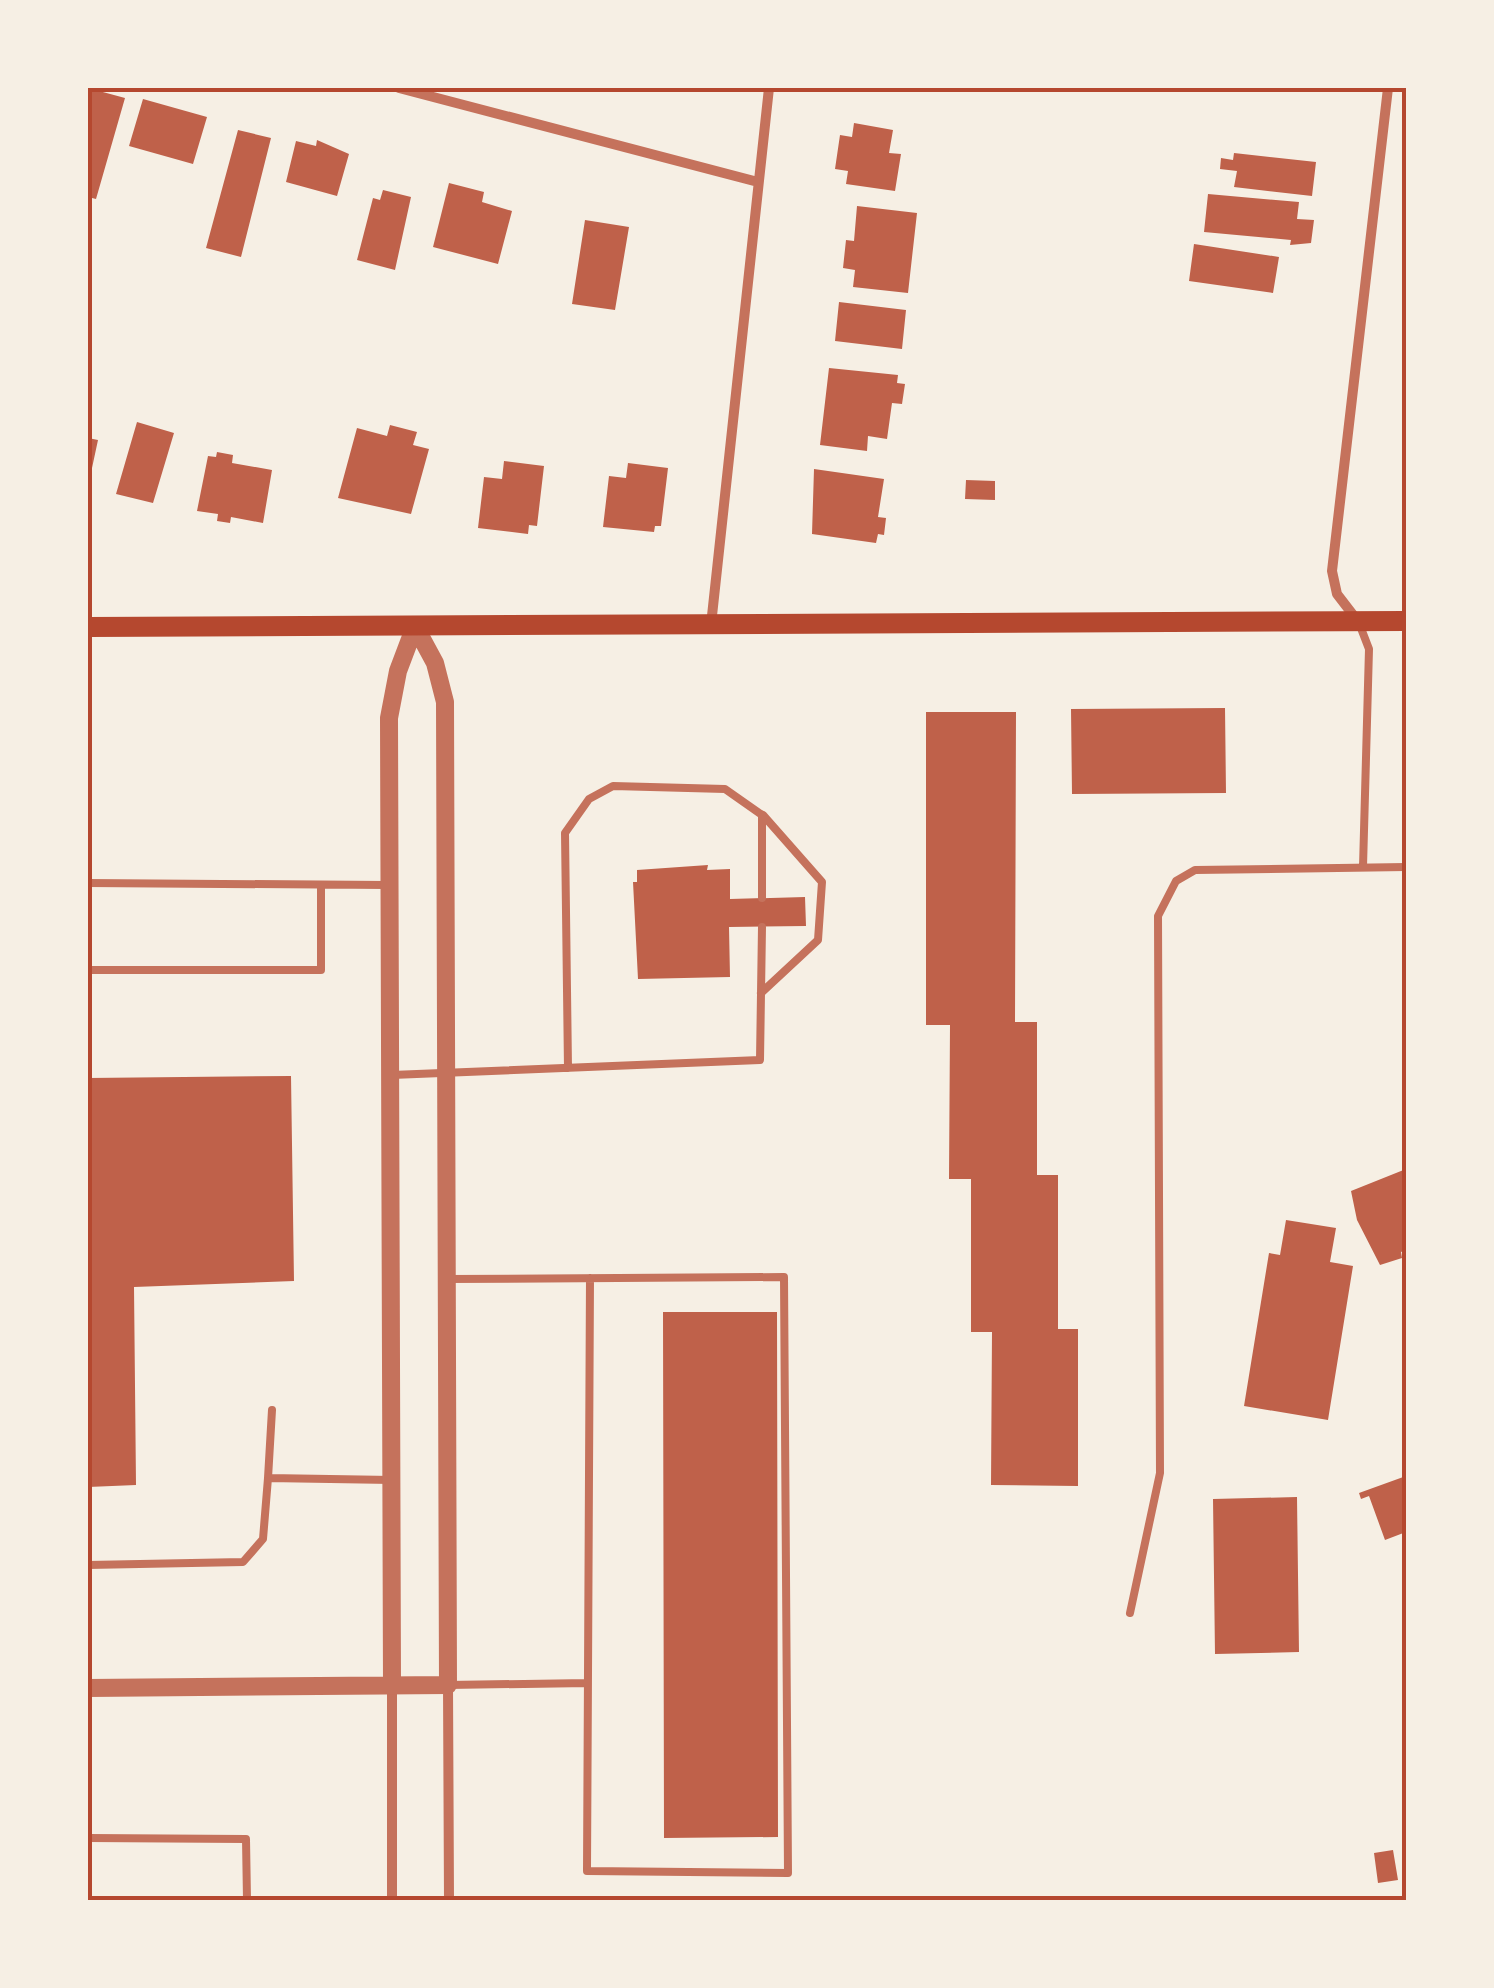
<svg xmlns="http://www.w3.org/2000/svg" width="1494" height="1988" viewBox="0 0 1494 1988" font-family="Lora,serif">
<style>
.building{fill:#bf614a}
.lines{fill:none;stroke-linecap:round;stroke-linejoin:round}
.service{stroke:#c5725c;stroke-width:8}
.minor{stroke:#c5725c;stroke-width:10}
.tertiary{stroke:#c5725c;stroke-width:18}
.secondary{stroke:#b5482f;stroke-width:20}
.neatline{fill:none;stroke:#b5482f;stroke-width:4}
</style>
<rect width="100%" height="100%" fill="#f6efe4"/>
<!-- building -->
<path class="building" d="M 88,88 L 125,98 L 96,199 L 88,197 Z
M 143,99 L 207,117 L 193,164 L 129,146 Z
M 854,123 L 893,130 L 889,153 L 901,154 L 895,191 L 846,184 L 848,171 L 835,169 L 840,135 L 852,137 Z
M 238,130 L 271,138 L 241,257 L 206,248 Z
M 317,140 L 349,154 L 337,196 L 286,182 L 296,141 L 316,146 Z
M 1234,153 L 1316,162 L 1312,196 L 1234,187 L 1237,171 L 1220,169 L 1221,158 L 1233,160 Z
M 449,183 L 484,192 L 482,202 L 512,211 L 498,264 L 433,247 Z
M 383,190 L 411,197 L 395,270 L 357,260 L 373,198 L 380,200 Z
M 1208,194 L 1299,202 L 1297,219 L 1314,220 L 1311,243 L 1290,245 L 1291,240 L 1204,232 Z
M 857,206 L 917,213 L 908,293 L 853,287 L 855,270 L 843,268 L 846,240 L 854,241 Z
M 585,220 L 629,227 L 615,310 L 572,304 Z
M 1194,244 L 1279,257 L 1273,293 L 1189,281 Z
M 839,302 L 906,310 L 902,349 L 835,341 Z
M 829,368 L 898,375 L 897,383 L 905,384 L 902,404 L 892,403 L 887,439 L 868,436 L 867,451 L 820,445 Z
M 137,422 L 174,433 L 153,503 L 116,494 Z
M 390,425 L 417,432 L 413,445 L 429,449 L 411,514 L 338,498 L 357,428 L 387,436 Z
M 88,438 L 98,440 L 89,482 L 88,482 Z
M 217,452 L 233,455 L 232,463 L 272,470 L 263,523 L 231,517 L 230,523 L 217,521 L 218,514 L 197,511 L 208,456 L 216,457 Z
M 504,461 L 544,466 L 537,526 L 529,525 L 528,534 L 478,528 L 484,477 L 502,479 Z
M 628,463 L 668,468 L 661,526 L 655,526 L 654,532 L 603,527 L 609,476 L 626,478 Z
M 814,469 L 884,479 L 878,517 L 886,518 L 884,535 L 878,534 L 876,543 L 812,534 Z
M 966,480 L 995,481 L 995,500 L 965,499 Z
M 1225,708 L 1226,793 L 1072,794 L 1071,709 Z
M 926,712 L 1016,712 L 1015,1022 L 1037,1022 L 1037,1175 L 1058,1175 L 1058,1329 L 1078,1329 L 1078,1486 L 991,1485 L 992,1332 L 971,1332 L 971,1179 L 949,1179 L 950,1025 L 926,1025 Z
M 708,865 L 707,870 L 730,869 L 730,899 L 805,897 L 806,926 L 729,927 L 730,977 L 638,979 L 633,882 L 637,882 L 637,870 Z
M 291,1076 L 294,1281 L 134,1287 L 136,1485 L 88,1487 L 88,1078 Z
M 1406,1169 L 1406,1250 L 1401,1252 L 1402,1258 L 1380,1265 L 1357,1220 L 1351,1191 Z
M 1286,1220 L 1336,1228 L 1330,1262 L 1353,1266 L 1328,1420 L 1244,1406 L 1269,1253 L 1280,1255 Z
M 663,1312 L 777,1312 L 778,1837 L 664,1838 Z
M 1406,1476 L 1406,1532 L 1385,1540 L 1369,1496 L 1361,1499 L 1359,1493 Z
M 1297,1497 L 1299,1652 L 1215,1654 L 1213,1499 Z
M 1393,1850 L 1398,1880 L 1378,1883 L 1374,1853 Z"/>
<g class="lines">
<!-- service -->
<path class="service" d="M 1359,623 L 1369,649 L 1363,867
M 88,883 L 386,885
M 88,970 L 321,970 L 321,885
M 761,993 L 818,940 L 822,882 L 763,815
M 568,1068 L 565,833 L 589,799 L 613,786 L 725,789 L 762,815 L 762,898
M 392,1075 L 760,1060 L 762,927
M 447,1279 L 784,1277 L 788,1873 L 587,1871 L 590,1278
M 268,1478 L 272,1410
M 88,1565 L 243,1562 L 263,1539 L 268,1478 L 392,1480
M 1130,1613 L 1160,1473 L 1158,916 L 1176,881 L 1195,870 L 1406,867
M 448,1685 L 588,1683
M 88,1838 L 246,1839 L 247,1900"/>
<!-- minor -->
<path class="minor" d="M 399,88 L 758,182
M 1357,620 L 1337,594 L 1332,571 L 1388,88
M 711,625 L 769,88
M 448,1685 L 449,1900
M 392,1686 L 392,1900"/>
<!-- tertiary -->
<path class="tertiary" d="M 392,1686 L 389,718 L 398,671 L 415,626
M 88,1688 L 448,1685 L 445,702 L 435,663 L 415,626"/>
<!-- secondary -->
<path class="secondary" d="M 88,627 L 1406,621"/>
</g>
<!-- border -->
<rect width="1494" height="1988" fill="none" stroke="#f6efe4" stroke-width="180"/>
<rect x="90" y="90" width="1314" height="1808" class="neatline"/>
</svg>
